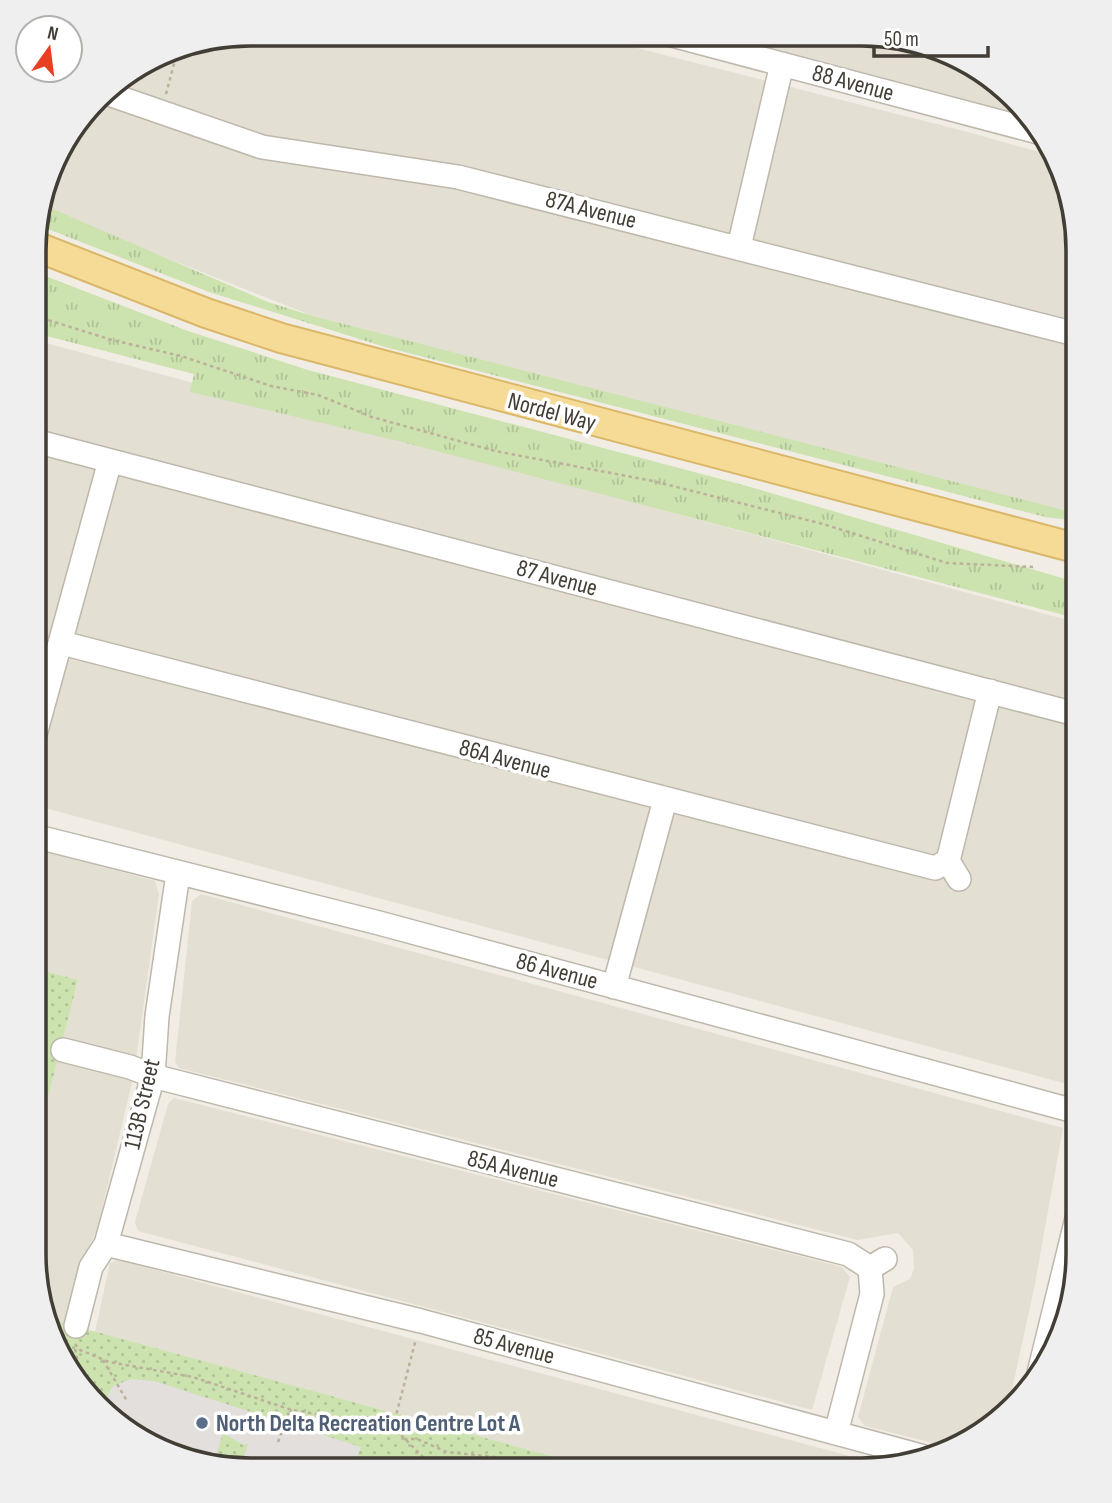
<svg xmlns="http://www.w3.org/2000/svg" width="1112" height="1503" viewBox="0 0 1112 1503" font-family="'Sofia Sans Condensed',sans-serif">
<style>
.residential{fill:#e4dfd3}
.grass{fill:url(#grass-tufts)}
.park{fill:url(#park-dots)}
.parking{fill:#e2dfdc}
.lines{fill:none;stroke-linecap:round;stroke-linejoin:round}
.minor-casing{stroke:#beb7ab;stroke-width:26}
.major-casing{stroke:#dab769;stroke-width:32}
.path{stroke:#bcb09a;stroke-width:2.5;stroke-dasharray:3.5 3.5;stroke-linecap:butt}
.minor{stroke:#fff;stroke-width:23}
.major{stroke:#f6db97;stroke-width:28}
.service-dot{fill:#5c6f8a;stroke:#fff;stroke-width:2.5}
.labels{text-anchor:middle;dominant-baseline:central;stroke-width:7;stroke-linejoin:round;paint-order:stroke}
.street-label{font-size:24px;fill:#423d35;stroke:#fff}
.service-label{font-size:24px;font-weight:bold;fill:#4e5e75;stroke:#fff;text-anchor:start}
.rim{fill:none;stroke:#423d35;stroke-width:3.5}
</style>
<defs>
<pattern id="grass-tufts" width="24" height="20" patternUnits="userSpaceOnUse" patternTransform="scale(1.75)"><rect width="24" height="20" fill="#cce2af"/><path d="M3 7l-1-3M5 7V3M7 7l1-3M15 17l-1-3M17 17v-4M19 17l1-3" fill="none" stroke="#b0c397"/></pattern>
<pattern id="park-dots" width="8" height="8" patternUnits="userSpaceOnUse" patternTransform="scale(1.75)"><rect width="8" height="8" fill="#cce2af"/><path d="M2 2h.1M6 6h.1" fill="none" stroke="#b0c397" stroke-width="1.8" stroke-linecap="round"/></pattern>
</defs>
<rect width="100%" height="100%" fill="#f1ede4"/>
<!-- residential -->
<path class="residential" d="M 250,33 L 582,34 L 964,131 L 1057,157 L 1079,249 L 1079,520 L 313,316 L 40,208 L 62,142 L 107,87 L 180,45 Z
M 694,35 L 891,35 L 994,78 L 1025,116 Z
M 35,340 L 1079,623 L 1078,1059 L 1071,1085 L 34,805 Z
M 45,851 L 155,881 L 159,894 L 134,1074 L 98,1226 L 73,1288 L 65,1324 L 49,1319 L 33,1254 L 33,1156 L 78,980 L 34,968 L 34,892 Z
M 201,894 L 1063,1128 L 1034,1289 L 1009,1403 L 953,1448 L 865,1426 L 858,1417 L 893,1287 L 910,1279 L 914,1269 L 913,1250 L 898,1233 L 858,1240 L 179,1068 L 175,1062 L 192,901 Z
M 174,1098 L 842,1267 L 850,1277 L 812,1410 L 138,1231 L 135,1222 L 168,1104 Z
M 118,1260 L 883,1465 L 863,1470 L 599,1469 L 95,1332 L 110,1263 Z"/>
<!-- grass -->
<path class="grass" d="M 41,204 L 268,302 L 313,316 L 1079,514 L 1079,521 L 1045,517 L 385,347 L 209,292 L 35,224 Z
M 35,272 L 188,331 L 308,370 L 747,486 L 1079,583 L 1079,619 L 398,441 L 190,392 L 194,374 L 35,333 Z"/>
<!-- park -->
<path class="park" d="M 34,849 L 45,851 L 34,892 Z
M 34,968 L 78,980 L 33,1156 Z
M 49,1319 L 599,1469 L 222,1468 L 129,1433 L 56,1349 Z"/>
<!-- parking -->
<path class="parking" d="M 131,1379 L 154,1381 L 361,1447 L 353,1468 L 319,1463 L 317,1468 L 237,1468 L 239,1461 L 241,1465 L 248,1444 L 243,1445 L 223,1433 L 216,1456 L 221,1456 L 218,1467 L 129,1433 L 103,1403 L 113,1386 Z"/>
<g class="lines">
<defs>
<path id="minor" d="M 668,34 L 1038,132
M 103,92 L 262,147 L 458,177 L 1079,335
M 739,247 L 782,64
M 35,441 L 1079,715
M 62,643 L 935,868 L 948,861
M 34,738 L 110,461
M 34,836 L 379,923 L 1078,1112
M 959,879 L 948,861 L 990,691
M 614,987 L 665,800
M 63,1050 L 130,1067 L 153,1076 L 848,1254 L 870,1268
M 106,1244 L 421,1321 L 921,1456
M 76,1326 L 91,1267 L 106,1244 L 153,1076 L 157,1016 L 178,874
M 1038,1377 L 1078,1214
M 836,1433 L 872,1294 L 870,1268 L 885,1259"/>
<path id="major" d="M 35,246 L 206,313 L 281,338 L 1079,549"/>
</defs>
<!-- minor casing -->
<use href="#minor" class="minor-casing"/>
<!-- major casing -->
<use href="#major" class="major-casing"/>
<!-- path -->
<path class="path" d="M 166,94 L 179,45
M 35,316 L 112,340 L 181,356 L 271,386 L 318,395 L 372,417 L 495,451 L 653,481 L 823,524 L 947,563 L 1034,567
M 34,1095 L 38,1078 L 34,1076
M 1077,1130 L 1070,1160 L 1078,1175
M 52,1335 L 60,1332
M 75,1344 L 80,1350 L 109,1362 L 193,1377 L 292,1410 L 393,1427 L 435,1469
M 75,1349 L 81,1378
M 103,1360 L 127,1401
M 393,1427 L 416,1339
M 404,1439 L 417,1439 L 447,1452 L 495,1457 L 528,1469
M 278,1442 L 290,1409
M 334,1468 L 335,1461"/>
<!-- minor -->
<use href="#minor" class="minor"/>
<!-- major -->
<use href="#major" class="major"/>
</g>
<!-- markers -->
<circle class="service-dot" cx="202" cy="1423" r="7"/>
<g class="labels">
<!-- street labels -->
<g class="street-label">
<text transform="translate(853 83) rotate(15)">88 Avenue</text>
<text transform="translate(591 210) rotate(14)">87A Avenue</text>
<text transform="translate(552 412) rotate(15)">Nordel Way</text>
<text transform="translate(557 578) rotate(15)">87 Avenue</text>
<text transform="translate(505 759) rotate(15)">86A Avenue</text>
<text transform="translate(557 971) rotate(15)">86 Avenue</text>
<text transform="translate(142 1104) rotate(-77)">113B Street</text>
<text transform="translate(513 1169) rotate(14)">85A Avenue</text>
<text transform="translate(514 1346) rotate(15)">85 Avenue</text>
</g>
<!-- service labels -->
<g class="service-label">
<text x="216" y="1423">North Delta Recreation Centre Lot A</text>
</g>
</g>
<!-- crop -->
<path d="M0 0H1112V1503H0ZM250 46H862A204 204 0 0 1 1066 250V1254A204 204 0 0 1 862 1458H250A204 204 0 0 1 46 1254V250A204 204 0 0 1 250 46Z" fill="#f0efef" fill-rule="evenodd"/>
<path class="rim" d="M250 46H862A204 204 0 0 1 1066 250V1254A204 204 0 0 1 862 1458H250A204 204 0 0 1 46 1254V250A204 204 0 0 1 250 46Z"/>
<!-- north arrow -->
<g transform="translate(49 49) rotate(14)"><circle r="33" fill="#ffffff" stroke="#b3b1ae" stroke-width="2"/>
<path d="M0-5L12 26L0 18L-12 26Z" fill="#e93f22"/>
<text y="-10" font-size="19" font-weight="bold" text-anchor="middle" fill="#423d35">N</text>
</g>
<!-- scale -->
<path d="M874 46v10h114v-10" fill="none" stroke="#423d35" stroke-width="3.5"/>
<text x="884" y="46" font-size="21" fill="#423d35" stroke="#ffffff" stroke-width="5" paint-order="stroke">50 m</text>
</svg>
